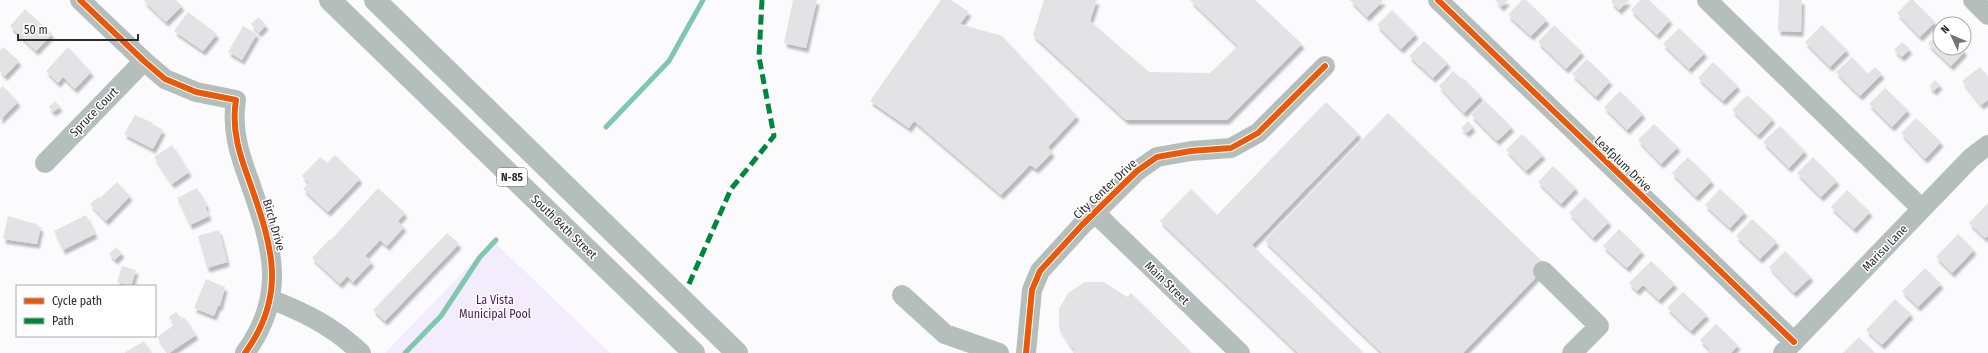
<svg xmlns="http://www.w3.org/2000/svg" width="1988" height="353" viewBox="0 0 1988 353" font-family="'Fira Sans Condensed',sans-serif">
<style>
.green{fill:#f3ecfc}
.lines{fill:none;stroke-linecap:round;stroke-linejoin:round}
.stream{stroke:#7fc7ae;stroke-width:5}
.building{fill:#e3e2e5;filter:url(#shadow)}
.minor{stroke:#b4bebb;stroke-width:20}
.major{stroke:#b4bfbc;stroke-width:22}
.quiet{stroke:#00873e;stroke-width:5;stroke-dasharray:10 5;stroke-linecap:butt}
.cycleway-casing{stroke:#fff;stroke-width:8}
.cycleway{stroke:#e8590c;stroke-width:6}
.labels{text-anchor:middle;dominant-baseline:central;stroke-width:3;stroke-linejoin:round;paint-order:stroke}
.shield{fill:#fff;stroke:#6c6b6e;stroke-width:1}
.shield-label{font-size:11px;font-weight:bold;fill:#2d2b30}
.street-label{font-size:12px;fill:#2d2b30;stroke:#fff}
.park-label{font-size:12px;fill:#49176e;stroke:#fff}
</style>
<defs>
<filter id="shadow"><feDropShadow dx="2.5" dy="4.5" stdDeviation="1" flood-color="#0004"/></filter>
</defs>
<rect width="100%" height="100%" fill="#fbfafd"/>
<!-- green -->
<path class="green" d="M 493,241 L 610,353 L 385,353 Z"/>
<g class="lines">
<!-- stream -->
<path class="stream" d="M 606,127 L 669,61 L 703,0
M 405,353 L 441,316 L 480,257 L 496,240"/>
</g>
<!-- building -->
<path class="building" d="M 143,0 L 176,0 L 182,6 L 166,22 Z
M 793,0 L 817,0 L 806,48 L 784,43 Z
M 941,0 L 951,0 L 969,12 L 960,24 L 1002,36 L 1077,116 L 1048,147 L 1052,153 L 1036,169 L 1030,165 L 1001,195 L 914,121 L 909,128 L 870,101 Z
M 1044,0 L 1097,0 L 1090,21 L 1149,72 L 1210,73 L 1238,46 L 1190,0 L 1255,0 L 1302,44 L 1227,120 L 1126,120 L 1033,35 Z
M 1350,0 L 1382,0 L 1383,1 L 1367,17 Z
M 1495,0 L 1508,0 L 1501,7 Z
M 1522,0 L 1526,0 L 1547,20 L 1531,36 L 1508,15 Z
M 1613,0 L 1629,0 L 1619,10 L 1611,2 Z
M 1640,0 L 1649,0 L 1670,20 L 1657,35 L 1631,10 Z
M 1779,0 L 1802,0 L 1801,32 L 1778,31 Z
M 1910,0 L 1913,0 L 1935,22 L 1920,37 L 1897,13 Z
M 25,9 L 52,34 L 36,51 L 10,26 Z
M 1392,10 L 1416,34 L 1401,49 L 1377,25 Z
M 188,12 L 217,34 L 203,51 L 174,31 Z
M 258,17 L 266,25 L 259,33 L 251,24 Z
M 1554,25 L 1582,52 L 1566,69 L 1538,42 Z
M 1822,25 L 1847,50 L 1830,67 L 1805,42 Z
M 243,26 L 257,34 L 242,60 L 228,52 Z
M 1679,28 L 1705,53 L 1689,69 L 1663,44 Z
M 1940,32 L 1940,48 L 1962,48 L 1965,51 L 1951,66 L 1928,44 Z
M 1424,41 L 1448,63 L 1433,78 L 1409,56 Z
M 1902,42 L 1910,49 L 1902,57 L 1894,50 Z
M 3,47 L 19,61 L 5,76 L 0,71 L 0,50 Z
M 68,47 L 91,72 L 75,89 L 63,77 L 58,83 L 46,71 Z
M 1852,57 L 1868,74 L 1875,67 L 1882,74 L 1860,96 L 1836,72 Z
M 1587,59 L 1610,81 L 1596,97 L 1572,74 Z
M 1713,62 L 1738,86 L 1723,101 L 1698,78 Z
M 1980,67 L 1988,77 L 1988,100 L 1981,105 L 1962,81 Z
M 1453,71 L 1462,79 L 1463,78 L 1481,96 L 1464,113 L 1439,86 Z
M 1935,80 L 1940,85 L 1934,91 L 1929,86 Z
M 3,86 L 18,102 L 0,120 L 0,89 Z
M 1885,88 L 1908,110 L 1892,127 L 1869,104 Z
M 1620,91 L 1643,114 L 1627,130 L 1604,107 Z
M 1747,95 L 1773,119 L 1758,135 L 1732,110 Z
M 55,101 L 60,107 L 53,112 L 49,107 Z
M 1485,101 L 1512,127 L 1497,141 L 1471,115 Z
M 1326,102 L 1359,134 L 1252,245 L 1363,352 L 1362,353 L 1298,353 L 1160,221 L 1191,189 L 1217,215 Z
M 1388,113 L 1547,266 L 1463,353 L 1382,353 L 1265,241 Z
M 135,115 L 153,123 L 152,124 L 163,130 L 153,149 L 124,134 Z
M 1916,118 L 1941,142 L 1925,159 L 1901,133 Z
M 1468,121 L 1473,127 L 1467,133 L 1461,128 Z
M 1654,124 L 1678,147 L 1661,164 L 1638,140 Z
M 1780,126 L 1805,151 L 1789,168 L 1763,142 Z
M 1522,134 L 1543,155 L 1526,171 L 1506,150 Z
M 172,145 L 189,172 L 172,184 L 154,157 Z
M 335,155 L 360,179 L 328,212 L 303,189 L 309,183 L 302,176 L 320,157 L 327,163 Z
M 1688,157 L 1712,181 L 1696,197 L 1672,173 Z
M 1813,157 L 1837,181 L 1821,197 L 1797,173 Z
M 1553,166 L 1576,188 L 1561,204 L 1538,182 Z
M 117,182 L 130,196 L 106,221 L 90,204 L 98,197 L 100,198 Z
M 197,188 L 207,206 L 205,207 L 209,216 L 190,225 L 177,198 Z
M 378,188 L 405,213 L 398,221 L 404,227 L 387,246 L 380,240 L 365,256 L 372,262 L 353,282 L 347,276 L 340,284 L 312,258 L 330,239 L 331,240 Z
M 1720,189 L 1745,212 L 1730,228 L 1705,205 Z
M 1847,190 L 1870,212 L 1854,229 L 1831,207 Z
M 1585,197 L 1609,222 L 1593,238 L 1569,213 Z
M 1988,203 L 1988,236 L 1985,238 L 1969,223 Z
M 86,215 L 95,234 L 63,250 L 54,231 Z
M 8,216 L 39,225 L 38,227 L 41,227 L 37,244 L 3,239 Z
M 1752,219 L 1777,242 L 1760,259 L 1736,236 Z
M 1619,229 L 1642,251 L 1627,268 L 1603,246 Z
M 219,230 L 227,262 L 207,268 L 198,236 Z
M 447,233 L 459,244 L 385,321 L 373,310 Z
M 1958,234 L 1974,250 L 1952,273 L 1936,257 Z
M 116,247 L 122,253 L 115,260 L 109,254 Z
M 1785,251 L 1811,277 L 1794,293 L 1769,267 Z
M 1651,261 L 1675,284 L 1659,300 L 1643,285 L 1637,291 L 1629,283 Z
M 122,266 L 136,270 L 131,286 L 117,282 Z
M 1925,268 L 1941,284 L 1918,307 L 1902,291 Z
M 206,279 L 225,287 L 220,306 L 218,306 L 214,316 L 194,308 Z
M 1085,282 L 1104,282 L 1127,297 L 1131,293 L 1192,353 L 1073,353 L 1075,350 L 1069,344 L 1059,328 L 1059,309 L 1068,293 Z
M 1683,292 L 1707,315 L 1691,331 L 1667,308 Z
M 1895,299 L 1911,314 L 1882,345 L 1866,330 Z
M 176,312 L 182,319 L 184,317 L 196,335 L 169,353 L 157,337 L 174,325 L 169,317 Z
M 1716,324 L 1738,345 L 1731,353 L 1707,353 L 1710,350 L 1700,340 Z
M 1859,337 L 1875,353 L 1843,353 Z
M 144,341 L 151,353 L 124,353 Z"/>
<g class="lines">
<!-- minor -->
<path class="minor" d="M 80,0 L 144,61 L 165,79 L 196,92 L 236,100 C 231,130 240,156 250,183 C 272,246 288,294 245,353
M 1438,0 L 1794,342
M 1707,0 L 1922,209
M 1973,0 L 1988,15
M 45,163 L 144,61
M 1094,212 L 1240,353
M 1543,271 L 1599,326 L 1572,353
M 902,295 L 945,334 L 999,353
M 270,299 C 304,312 334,327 361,353
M 1026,353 L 1032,290 L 1040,271 L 1082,225 L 1137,171 L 1157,157 L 1191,151 L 1231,148 L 1258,133 L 1325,66
M 1783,353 L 1971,158 L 1988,145"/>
<!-- major -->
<path class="major" d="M 330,0 L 694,353
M 375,0 L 737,353"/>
<!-- quiet -->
<path class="quiet" d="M 689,284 L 731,189 L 774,136 L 759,57 L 762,0"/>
<defs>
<path id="cycleway" d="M 80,0 L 144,61 L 165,79 L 196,92 L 236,100 C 231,130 240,156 250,183 C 272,246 288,294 245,353
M 1438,0 L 1794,342
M 1026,353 L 1032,290 L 1040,271 L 1082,225 L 1137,171 L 1157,157 L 1191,151 L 1231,148 L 1258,133 L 1325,66"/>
</defs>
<!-- cycleway casing -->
<use href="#cycleway" class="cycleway-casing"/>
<!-- cycleway -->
<use href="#cycleway" class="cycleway"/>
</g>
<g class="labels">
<!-- shield labels -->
<rect class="shield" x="497" y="168" width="30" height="18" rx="3"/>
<g class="shield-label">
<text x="512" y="177">N-85</text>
</g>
<!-- street labels -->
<g class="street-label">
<text transform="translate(94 112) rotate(-46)">Spruce Court</text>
<text transform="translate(1623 164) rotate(44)">Leafplum Drive</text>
<text transform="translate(1105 189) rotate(-43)">City Center Drive</text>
<text transform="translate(274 225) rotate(74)">Birch Drive</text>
<text transform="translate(564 227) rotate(44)">South 84th Street</text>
<text transform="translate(1885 248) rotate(-46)">Marisu Lane</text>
<text transform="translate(1167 283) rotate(44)">Main Street</text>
</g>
<!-- park labels -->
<g class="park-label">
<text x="495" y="300">La Vista<tspan x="495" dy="14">Municipal Pool</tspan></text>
</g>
</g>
<!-- legend -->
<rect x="16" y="285" width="140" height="52" fill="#ffffff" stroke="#abaaac"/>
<rect x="24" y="298" width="20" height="6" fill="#e8590c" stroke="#abaaac"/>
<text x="52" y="305" font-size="12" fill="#2d2b30">Cycle path</text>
<rect x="24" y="318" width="20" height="6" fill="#00873e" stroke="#abaaac"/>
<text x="52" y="325" font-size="12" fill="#2d2b30">Path</text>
<!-- north arrow -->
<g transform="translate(1952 36) rotate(314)"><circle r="19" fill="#ffffff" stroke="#abaaac"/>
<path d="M0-3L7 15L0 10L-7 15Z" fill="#757378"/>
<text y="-6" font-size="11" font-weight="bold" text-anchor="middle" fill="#2d2b30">N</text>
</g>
<!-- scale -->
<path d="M18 34v6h120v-6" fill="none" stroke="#2d2b30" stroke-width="2"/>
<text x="24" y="34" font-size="12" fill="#2d2b30" stroke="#ffffff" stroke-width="3" paint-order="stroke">50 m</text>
</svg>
